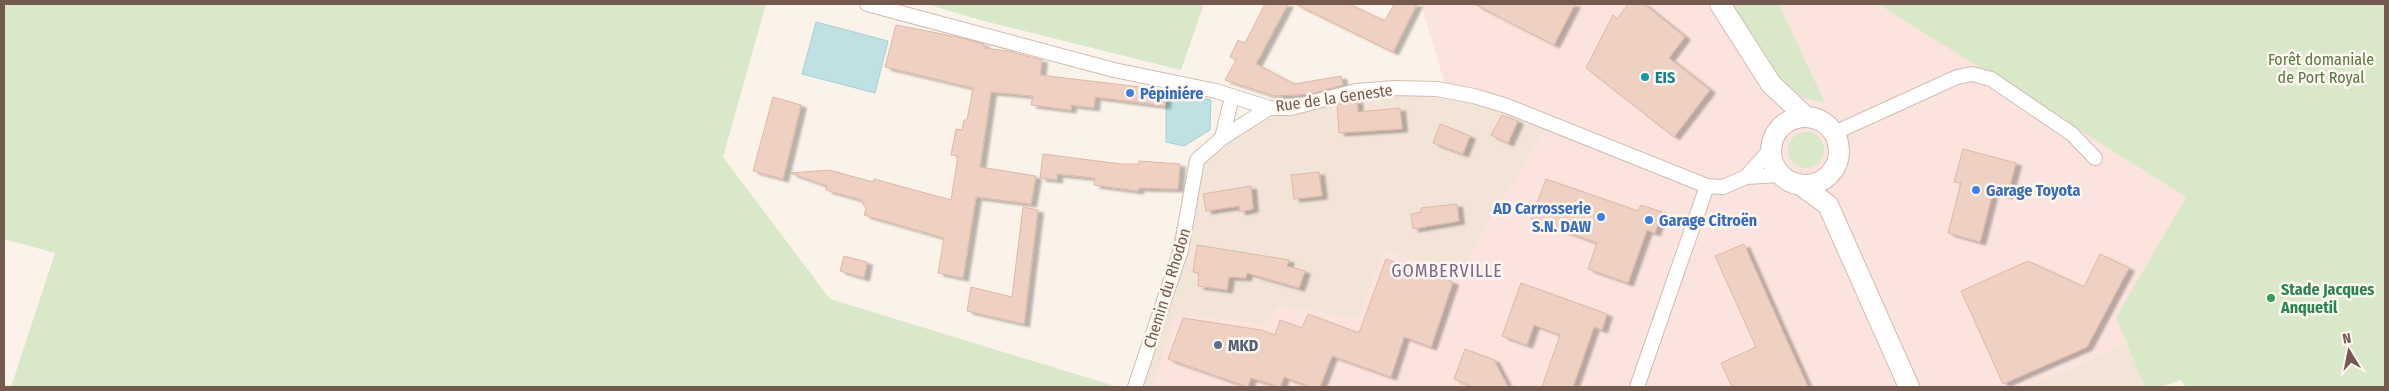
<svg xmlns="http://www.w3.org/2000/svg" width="2389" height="391" viewBox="0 0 2389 391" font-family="'Fira Sans Condensed',sans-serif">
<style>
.residential{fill:#f2e5d8}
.commercial{fill:#fbe4de}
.green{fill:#d8e8c8}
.water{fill:#bfe1e4;stroke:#a6d1d5}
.building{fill:#efd1c3;stroke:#e0b7a4;filter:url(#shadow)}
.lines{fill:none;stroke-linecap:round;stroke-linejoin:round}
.street-casing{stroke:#cfbdb2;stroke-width:16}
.secondary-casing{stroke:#d1bcb0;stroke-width:22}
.street{stroke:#fff;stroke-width:14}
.secondary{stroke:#fff;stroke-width:20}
.culture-dot{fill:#0f9aa8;stroke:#fef7f0;stroke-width:2}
.shop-dot{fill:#3f7fe0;stroke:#fef7f0;stroke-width:2}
.leisure-dot{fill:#2e9e5b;stroke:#fef7f0;stroke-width:2}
.service-dot{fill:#5c6f8a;stroke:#fef7f0;stroke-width:2}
.labels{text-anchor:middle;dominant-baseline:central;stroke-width:5;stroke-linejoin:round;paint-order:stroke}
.park-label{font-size:16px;fill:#597947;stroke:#fef7f0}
.culture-label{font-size:16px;font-weight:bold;fill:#0d838f;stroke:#fef7f0;text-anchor:start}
.shop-label{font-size:16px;font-weight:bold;fill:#366cbe;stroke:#fef7f0;text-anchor:start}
.street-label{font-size:16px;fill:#74594e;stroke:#fef7f0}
.leisure-label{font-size:16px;font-weight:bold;fill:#27864d;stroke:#fef7f0;text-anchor:start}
.service-label{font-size:16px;font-weight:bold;fill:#4e5e75;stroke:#fef7f0;text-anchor:start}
.neighbourhood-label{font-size:18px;letter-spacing:1px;fill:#7f6690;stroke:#fef7f0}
</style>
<defs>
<filter id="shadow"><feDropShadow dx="5.5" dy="3" stdDeviation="1" flood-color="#0004"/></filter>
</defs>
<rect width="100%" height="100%" fill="#fbf3e9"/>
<!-- residential -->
<path class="residential" d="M 1445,85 L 1547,127 L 1457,278 L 1385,250 L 1358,319 L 1277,306 L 1266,325 L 1177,315 L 1153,387 L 1131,387 L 1164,280 L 1193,154 L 1219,132 L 1346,90 Z
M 2127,343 L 2145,387 L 2028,387 Z"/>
<!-- commercial -->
<path class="commercial" d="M 1421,4 L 1727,4 L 1824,102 L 1779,4 L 1878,4 L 2186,197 L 2116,317 L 2127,343 L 2028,387 L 1153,387 L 1176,315 L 1266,324 L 1277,306 L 1358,319 L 1385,250 L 1457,277 L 1547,127 L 1445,85 Z"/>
<!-- green -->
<path class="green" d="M 4,4 L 766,4 L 723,157 L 830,299 L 1118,387 L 11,387 L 55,253 L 4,239 Z
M 927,4 L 1204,4 L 1181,70 L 980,20 Z
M 1727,4 L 1779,4 L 1825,103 L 1802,97 L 1779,81 Z
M 1878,4 L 2385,4 L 2385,387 L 2186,387 L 2181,380 L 2160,387 L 2145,387 L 2116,317 L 2186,197 Z
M1788 150a18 18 0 1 1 36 0a18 18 0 1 1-36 0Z"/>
<!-- water -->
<path class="water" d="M 816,22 L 888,41 L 875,93 L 802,74 Z
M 1166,89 L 1211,100 L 1210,130 L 1184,146 L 1166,142 Z"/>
<!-- building -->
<path class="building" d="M 1265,4 L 1288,4 L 1256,64 L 1294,84 L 1341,76 L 1343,85 L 1309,94 L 1274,96 L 1225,80 L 1236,60 L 1230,57 L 1238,40 L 1245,43 Z
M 1295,4 L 1349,4 L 1385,21 L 1394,4 L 1417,4 L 1393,52 Z
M 1474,4 L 1575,4 L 1554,45 Z
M 1628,4 L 1644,4 L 1685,37 L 1669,58 L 1710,90 L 1674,137 L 1586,68 L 1613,15 L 1617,19 Z
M 896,25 L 957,37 L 984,44 L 984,48 L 1008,51 L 1042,60 L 1040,75 L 1166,90 L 1165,106 L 1095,97 L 1094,108 L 1071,105 L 1071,110 L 1031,105 L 1033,96 L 991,92 L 980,167 L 1036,176 L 1031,204 L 976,197 L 963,278 L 938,273 L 944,238 L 864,215 L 866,209 L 861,200 L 826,190 L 827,186 L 790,173 L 829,170 L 873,182 L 874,179 L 951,200 L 958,156 L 951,155 L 956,129 L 962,130 L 964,120 L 967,120 L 973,88 L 885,67 Z
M 773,97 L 801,105 L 783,179 L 753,171 Z
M 1357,100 L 1358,112 L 1400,108 L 1402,129 L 1339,133 L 1337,105 Z
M 1502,115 L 1518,121 L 1508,143 L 1491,135 Z
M 1440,124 L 1470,136 L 1463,154 L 1433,143 Z
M 1963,149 L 2016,163 L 2007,196 L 1993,192 L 1980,242 L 1948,233 L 1961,183 L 1954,182 Z
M 1043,154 L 1121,164 L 1139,164 L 1139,161 L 1180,164 L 1178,189 L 1139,188 L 1138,191 L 1094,185 L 1095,178 L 1057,174 L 1057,180 L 1040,178 Z
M 1319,172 L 1322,196 L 1294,199 L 1291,175 Z
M 1546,179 L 1638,211 L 1641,205 L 1662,212 L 1655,233 L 1647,230 L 1628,283 L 1588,269 L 1597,243 L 1531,219 Z
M 1251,186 L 1253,209 L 1240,212 L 1239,206 L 1206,211 L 1203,194 Z
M 1457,204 L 1459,221 L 1413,229 L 1411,214 L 1421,212 L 1421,208 Z
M 1023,207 L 1038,210 L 1024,324 L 967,311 L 971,287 L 1012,297 Z
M 1744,244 L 1784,334 L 1808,387 L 1732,387 L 1721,363 L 1756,347 L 1715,256 Z
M 1197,245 L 1289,260 L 1287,266 L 1305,271 L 1299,288 L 1247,273 L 1246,278 L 1229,277 L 1227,290 L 1198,286 L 1199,273 L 1193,272 Z
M 2100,254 L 2129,268 L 2087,347 L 2003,384 L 1961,291 L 2028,261 L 2084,287 Z
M 844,256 L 867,262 L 864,278 L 840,271 Z
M 1386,259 L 1453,282 L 1431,347 L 1404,337 L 1391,377 L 1332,356 L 1320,387 L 1311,387 L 1284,377 L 1280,387 L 1251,378 L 1248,387 L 1168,359 L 1183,318 L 1261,330 L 1275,335 L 1280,320 L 1302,328 L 1308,314 L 1359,333 Z
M 1521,283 L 1607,314 L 1602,330 L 1594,327 L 1573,387 L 1542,387 L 1560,335 L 1534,325 L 1527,345 L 1502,336 Z
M 1465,349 L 1494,360 L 1508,387 L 1473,387 L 1454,379 Z"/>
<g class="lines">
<defs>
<path id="street" d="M 867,4 L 1114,70 L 1216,91 L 1269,108 L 1291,108 L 1356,91 L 1395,88 L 1437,89 L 1474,96 L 1507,106 L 1707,186 L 1723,187 L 1746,177 L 1782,175
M 1834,133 L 1957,77 L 1972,74 L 1991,79 L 2072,134 L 2095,158
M 1222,138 L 1232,97
M 1746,177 L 1772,148
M 1135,387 L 1181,250 L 1197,160 L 1222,138 L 1269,108
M 1637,387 L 1707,186"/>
<path id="secondary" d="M 1720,4 L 1771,84 L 1806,117
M1771 151a34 34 0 1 1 68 0a34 34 0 1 1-68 0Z
M 1799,184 L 1828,205 L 1909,387"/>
</defs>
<!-- street casing -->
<use href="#street" class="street-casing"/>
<!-- secondary casing -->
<use href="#secondary" class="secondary-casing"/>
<!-- street -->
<use href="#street" class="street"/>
<!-- secondary -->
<use href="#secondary" class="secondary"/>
</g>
<!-- markers -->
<circle class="culture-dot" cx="1645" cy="77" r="5"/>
<g class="shop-dot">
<circle cx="1130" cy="93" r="5"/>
<circle cx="1976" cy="190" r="5"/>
<circle cx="1601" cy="217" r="5"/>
<circle cx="1649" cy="220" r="5"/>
</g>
<circle class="leisure-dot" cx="2271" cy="298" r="5"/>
<circle class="service-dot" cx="1218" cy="345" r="5"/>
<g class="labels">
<!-- park labels -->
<g class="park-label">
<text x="2321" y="59">Forêt domaniale<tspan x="2321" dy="18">de Port Royal</tspan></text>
</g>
<!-- culture labels -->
<g class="culture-label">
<text x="1655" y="77">EIS</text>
</g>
<!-- shop labels -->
<g class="shop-label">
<text x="1140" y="93">Pépiniére</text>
<text x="1986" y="190">Garage Toyota</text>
<text x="1591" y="208" text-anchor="end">AD Carrosserie<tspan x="1591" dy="18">S.N. DAW</tspan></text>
<text x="1659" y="220">Garage Citroën</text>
</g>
<!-- street labels -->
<g class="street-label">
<text transform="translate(1334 98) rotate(-8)">Rue de la Geneste</text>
<text transform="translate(1167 288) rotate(-73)">Chemin du Rhodon</text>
</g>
<!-- leisure labels -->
<g class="leisure-label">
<text x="2281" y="289">Stade Jacques<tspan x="2281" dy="18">Anquetil</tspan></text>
</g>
<!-- service labels -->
<g class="service-label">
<text x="1228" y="345">MKD</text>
</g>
<!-- neighbourhood labels -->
<g class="neighbourhood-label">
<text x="1447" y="271">GOMBERVILLE</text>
</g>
</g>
<!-- border -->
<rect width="2389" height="391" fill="none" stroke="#74594e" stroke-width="10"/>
<!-- north arrow -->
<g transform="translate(2349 351) rotate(350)" stroke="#fef7f0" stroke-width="4" paint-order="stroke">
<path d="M0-4L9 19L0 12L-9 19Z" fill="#74594e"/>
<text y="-8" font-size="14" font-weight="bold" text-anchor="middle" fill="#74594e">N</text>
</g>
</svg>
